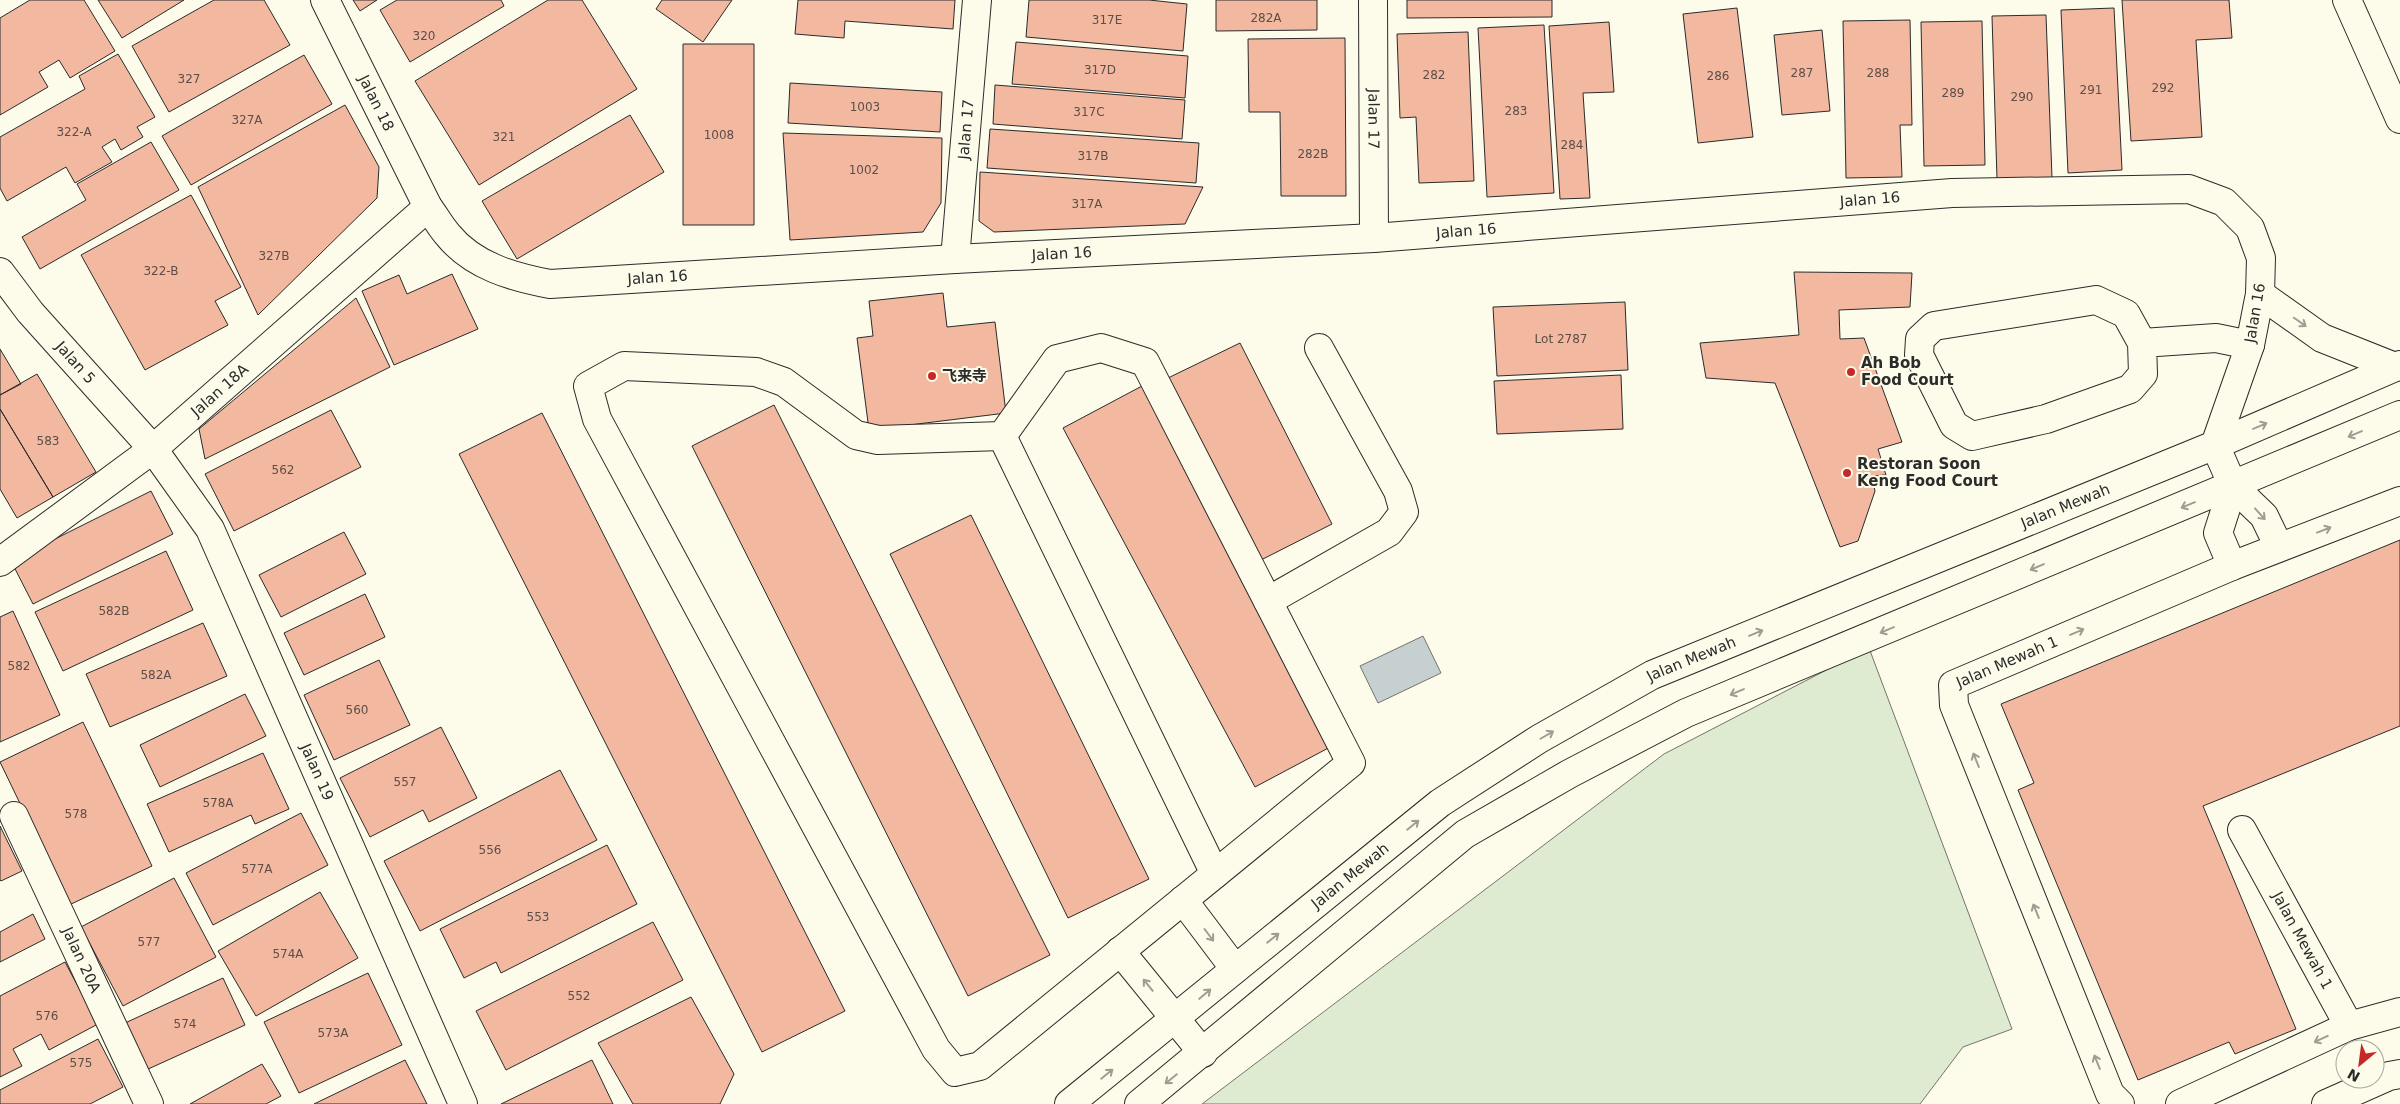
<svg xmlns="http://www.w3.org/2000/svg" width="2400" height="1104" viewBox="0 0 2400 1104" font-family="'DejaVu Sans','Noto Sans SC',sans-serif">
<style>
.green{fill:#deebd1;stroke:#74746e}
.water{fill:#c7d0d0;stroke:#74746e}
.building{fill:#f2b8a0;stroke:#2b2b2b}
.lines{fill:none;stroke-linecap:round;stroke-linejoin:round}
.minor-casing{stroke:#2b2b2b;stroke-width:30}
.minor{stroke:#fdfbea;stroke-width:28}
.oneway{stroke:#9e9d94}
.poi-dot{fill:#c62828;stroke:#fdfbea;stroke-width:2}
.labels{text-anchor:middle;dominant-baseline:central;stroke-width:4;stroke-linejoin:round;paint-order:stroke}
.number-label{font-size:12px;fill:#5d4e48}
.street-label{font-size:15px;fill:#2b2b2b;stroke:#fdfbea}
.poi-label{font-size:15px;font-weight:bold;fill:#2b2b2b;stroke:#fdfbea;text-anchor:start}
</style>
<rect width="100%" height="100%" fill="#fdfbea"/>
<!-- green -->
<path class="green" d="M 1869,648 L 2012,1029 L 1963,1047 L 1920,1104 L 1202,1104 L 1664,754 Z"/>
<!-- water -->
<path class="water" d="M 1423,636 L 1441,673 L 1378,703 L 1360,666 Z"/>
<!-- building -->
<path class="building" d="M 30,0 L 84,0 L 115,51 L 70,78 L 59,60 L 39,72 L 48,87 L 0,115 L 0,18 Z
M 98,0 L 184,0 L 122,38 Z
M 214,0 L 264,0 L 290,45 L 169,112 L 132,46 Z
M 353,0 L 377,0 L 360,11 Z
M 397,0 L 501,0 L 504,6 L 410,62 L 380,10 Z
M 548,0 L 582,0 L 637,89 L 479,185 L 415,81 Z
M 662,0 L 732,0 L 703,42 L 656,9 Z
M 798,0 L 955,0 L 953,29 L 845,21 L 844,38 L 795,34 Z
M 1029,0 L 1149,0 L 1187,4 L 1183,51 L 1026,37 Z
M 1216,0 L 1317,0 L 1317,30 L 1216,31 Z
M 1407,0 L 1552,0 L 1552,17 L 1407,18 Z
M 2122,0 L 2229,0 L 2232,38 L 2196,40 L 2202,137 L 2131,141 Z
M 1737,8 L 1753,137 L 1698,143 L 1683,14 Z
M 2114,8 L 2122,170 L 2068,173 L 2061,10 Z
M 2046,15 L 2052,178 L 1997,179 L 1992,16 Z
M 1910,20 L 1912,125 L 1900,125 L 1902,177 L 1846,178 L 1843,21 Z
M 1982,21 L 1985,165 L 1924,166 L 1921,22 Z
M 1609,22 L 1614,92 L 1583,93 L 1590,198 L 1560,199 L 1549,26 Z
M 1544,25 L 1554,193 L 1487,197 L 1478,28 Z
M 1822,30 L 1830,111 L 1782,115 L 1774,35 Z
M 1468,32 L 1474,181 L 1419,183 L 1416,117 L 1400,118 L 1397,34 Z
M 1345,38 L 1346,196 L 1281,196 L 1280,112 L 1249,112 L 1248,39 Z
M 1016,42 L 1188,56 L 1185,98 L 1012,84 Z
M 683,44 L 754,44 L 754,225 L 683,225 Z
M 118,54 L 155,117 L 137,127 L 143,137 L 121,150 L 115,139 L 102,147 L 112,162 L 75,183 L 66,167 L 7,201 L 0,188 L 0,137 L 85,89 L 79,76 Z
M 304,55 L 332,104 L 191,185 L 162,136 Z
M 790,83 L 942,92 L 940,132 L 788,123 Z
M 995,85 L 1185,100 L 1182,139 L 993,124 Z
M 345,105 L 379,167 L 377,198 L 258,315 L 198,187 Z
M 630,115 L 664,172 L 517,259 L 482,201 Z
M 990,129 L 1199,143 L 1196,183 L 987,168 Z
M 783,133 L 942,138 L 941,203 L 923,232 L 790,240 Z
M 151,142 L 179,190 L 40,269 L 22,237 L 86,200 L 77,184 Z
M 980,172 L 1203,187 L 1185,224 L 994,232 L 979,221 Z
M 191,195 L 241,287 L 215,301 L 228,325 L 145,370 L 81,255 Z
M 1794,272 L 1912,273 L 1910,307 L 1839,310 L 1840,339 L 1864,338 L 1902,442 L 1878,449 L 1886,475 L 1872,476 L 1875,491 L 1858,541 L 1840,547 L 1775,383 L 1706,378 L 1700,343 L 1799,335 Z
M 452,274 L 478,329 L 394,365 L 362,291 L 399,275 L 407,294 Z
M 943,293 L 947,327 L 995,322 L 1006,413 L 869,430 L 857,338 L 873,336 L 869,301 Z
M 356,298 L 390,367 L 205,459 L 199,429 Z
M 1625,302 L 1628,370 L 1497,376 L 1493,307 Z
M 1240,343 L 1332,524 L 1261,560 L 1168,378 Z
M 0,349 L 21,384 L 0,395 Z
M 37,374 L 96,472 L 53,497 L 0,409 L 0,395 Z
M 1621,375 L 1623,429 L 1497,434 L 1494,381 Z
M 1142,386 L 1334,745 L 1255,787 L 1063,428 Z
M 774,405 L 1050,955 L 968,996 L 692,446 Z
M 0,409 L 53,497 L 17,518 L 0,489 Z
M 331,410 L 361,467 L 234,531 L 205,474 Z
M 542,413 L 845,1011 L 762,1052 L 459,454 Z
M 151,491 L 173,534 L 33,604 L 11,561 Z
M 971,515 L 1149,879 L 1068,918 L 890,554 Z
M 344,532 L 366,574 L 281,617 L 259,575 Z
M 2400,540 L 2400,726 L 2203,806 L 2296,1029 L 2235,1054 L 2229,1042 L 2138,1080 L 2018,790 L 2034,783 L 2001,704 Z
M 166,551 L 193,610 L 63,671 L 35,612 Z
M 365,594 L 385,637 L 304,675 L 284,633 Z
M 13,611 L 60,715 L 0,742 L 0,617 Z
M 203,623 L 227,676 L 110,727 L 86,674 Z
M 379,660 L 410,725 L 334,760 L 304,695 Z
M 245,694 L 266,736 L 160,787 L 140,745 Z
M 83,722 L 152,866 L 69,905 L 0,762 Z
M 441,727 L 477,798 L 429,822 L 423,810 L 370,837 L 340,778 Z
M 263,753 L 289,809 L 255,824 L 251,815 L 169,852 L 147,804 Z
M 560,770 L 597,840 L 420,931 L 384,861 Z
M 301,813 L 328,865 L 213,925 L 186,873 Z
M 0,826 L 22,871 L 1,881 L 0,880 Z
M 607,845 L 637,904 L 501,973 L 496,962 L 464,978 L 440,929 Z
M 174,878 L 216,957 L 123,1006 L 81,927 Z
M 320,892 L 358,958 L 256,1016 L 218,951 Z
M 33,914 L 45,939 L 0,962 L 0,932 Z
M 653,922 L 683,980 L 506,1070 L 476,1011 Z
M 65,962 L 98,1024 L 49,1050 L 41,1034 L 13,1049 L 22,1066 L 0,1077 L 0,996 Z
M 368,973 L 402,1045 L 299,1093 L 264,1022 Z
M 223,978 L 245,1025 L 146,1070 L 125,1023 Z
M 691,997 L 734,1074 L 720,1104 L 633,1104 L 598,1043 Z
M 98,1039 L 123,1087 L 90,1104 L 0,1104 L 0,1090 Z
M 405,1060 L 427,1104 L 314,1104 Z
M 592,1060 L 613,1104 L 501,1104 Z
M 262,1064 L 281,1096 L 266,1104 L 190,1104 Z"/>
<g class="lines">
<defs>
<g id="minor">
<path id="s1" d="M 325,0 L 428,207 C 435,216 440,226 448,235 C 473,266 513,277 550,284 L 955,259 L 1374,238 L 1952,193 L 2189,189 L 2224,202 L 2250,228 L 2261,258 L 2260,294 L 2250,345 L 2215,445 L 2233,486 L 2264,516 L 2279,547"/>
<path id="s2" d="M 1373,0 L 1374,238"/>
<path d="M 2347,0 L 2400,119"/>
<path id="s3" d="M 955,259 L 977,0"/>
<path id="s4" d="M 0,272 L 30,312 L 153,449 L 210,529 L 463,1104"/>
<path d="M 2260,294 L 2322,338 L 2395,367"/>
<path d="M 2142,343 L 2143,374 L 2130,389 L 2046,419 L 1972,436 L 1954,425 L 1919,355 L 1920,339 L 1934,326 L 2096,300 L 2126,314 L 2142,343 L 2216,338 L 2250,345"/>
<path d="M 1101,348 L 1145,362 L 1351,763 L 980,1066 L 955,1072 L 936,1049 L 597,419 L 588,386 L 624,366 L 756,372 L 784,382 L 856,435 L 878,440 L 1002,436 L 1057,359 Z"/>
<path d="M 1002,436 L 1215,874"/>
<path id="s5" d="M 0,562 L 153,449 L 428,207"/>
<path d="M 2232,566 L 2218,533 L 2233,486"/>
<path d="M 1268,601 L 1389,532 L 1404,512 L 1398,491 L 1319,348"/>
<path id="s6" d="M 14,816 L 149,1104"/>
<path id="s7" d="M 2242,830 L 2349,1026"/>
<path d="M 1183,900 L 1235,969"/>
<path d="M 1120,951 L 1203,1053"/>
<path id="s8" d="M 1069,1104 L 1440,803 L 1539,739 L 1652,675 L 2215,445 L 2400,365"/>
<path d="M 1139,1104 L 1465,834 L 1569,774 L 1686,713 L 2400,415"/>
<path id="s9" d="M 2120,1104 L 2110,1094 L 1954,705 L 1953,685 L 2232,566 L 2400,501"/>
<path d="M 2180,1104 L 2349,1026 L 2400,1012"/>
<path d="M 2326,1104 L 2389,1076 L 2400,1074"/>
</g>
</defs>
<!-- minor casing -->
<use href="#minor" class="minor-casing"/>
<!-- minor -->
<use href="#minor" class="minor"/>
</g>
<!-- one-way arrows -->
<defs><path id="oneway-shaft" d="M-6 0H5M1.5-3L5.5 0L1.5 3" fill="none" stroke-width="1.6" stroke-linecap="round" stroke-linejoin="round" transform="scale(1.25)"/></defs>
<g class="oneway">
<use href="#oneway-shaft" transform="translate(2300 322) rotate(35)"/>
<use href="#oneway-shaft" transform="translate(2260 426) rotate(-23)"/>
<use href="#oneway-shaft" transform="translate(2355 434) rotate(157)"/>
<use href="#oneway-shaft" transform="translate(2188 505) rotate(157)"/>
<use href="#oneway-shaft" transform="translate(2260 514) rotate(48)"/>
<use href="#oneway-shaft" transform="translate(2324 530) rotate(-21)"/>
<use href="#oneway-shaft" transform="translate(2037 567) rotate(157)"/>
<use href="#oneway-shaft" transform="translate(1887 630) rotate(157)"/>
<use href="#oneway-shaft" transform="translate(2077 632) rotate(-23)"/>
<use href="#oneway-shaft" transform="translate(1756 633) rotate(-22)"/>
<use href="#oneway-shaft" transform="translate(1737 692) rotate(157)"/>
<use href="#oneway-shaft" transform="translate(1547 735) rotate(-30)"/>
<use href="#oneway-shaft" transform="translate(1976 760) rotate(-112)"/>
<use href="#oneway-shaft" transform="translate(1413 825) rotate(-39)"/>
<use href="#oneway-shaft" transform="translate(2036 911) rotate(-112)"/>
<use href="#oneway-shaft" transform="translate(1209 935) rotate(53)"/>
<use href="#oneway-shaft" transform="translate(1273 938) rotate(-39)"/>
<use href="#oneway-shaft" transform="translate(1148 985) rotate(-129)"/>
<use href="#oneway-shaft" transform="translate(1205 994) rotate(-40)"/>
<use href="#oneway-shaft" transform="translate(2321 1039) rotate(155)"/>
<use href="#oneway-shaft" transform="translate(2097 1062) rotate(-112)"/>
<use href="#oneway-shaft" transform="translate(1107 1074) rotate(-39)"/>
<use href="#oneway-shaft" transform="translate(1171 1079) rotate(141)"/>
</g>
<!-- markers -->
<g class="poi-dot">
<circle cx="1851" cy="372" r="5"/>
<circle cx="932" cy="376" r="5"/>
<circle cx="1847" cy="473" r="5"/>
</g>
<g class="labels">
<!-- number labels -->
<g class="number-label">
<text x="1266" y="18">282A</text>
<text x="1107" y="20">317E</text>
<text x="424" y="36">320</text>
<text x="1100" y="70">317D</text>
<text x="1802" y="73">287</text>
<text x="1878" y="73">288</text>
<text x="1434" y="75">282</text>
<text x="1718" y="76">286</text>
<text x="189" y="79">327</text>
<text x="2163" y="88">292</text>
<text x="2091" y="90">291</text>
<text x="1953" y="93">289</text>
<text x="2022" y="97">290</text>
<text x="865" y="107">1003</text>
<text x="1516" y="111">283</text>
<text x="1089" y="112">317C</text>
<text x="247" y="120">327A</text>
<text x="74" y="132">322-A</text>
<text x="719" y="135">1008</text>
<text x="504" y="137">321</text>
<text x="1572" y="145">284</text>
<text x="1313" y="154">282B</text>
<text x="1093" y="156">317B</text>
<text x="864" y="170">1002</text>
<text x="1087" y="204">317A</text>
<text x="274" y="256">327B</text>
<text x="161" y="271">322-B</text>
<text x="1561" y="339">Lot 2787</text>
<text x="48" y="441">583</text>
<text x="283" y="470">562</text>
<text x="114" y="611">582B</text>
<text x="19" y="666">582</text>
<text x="156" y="675">582A</text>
<text x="357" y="710">560</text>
<text x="405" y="782">557</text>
<text x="218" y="803">578A</text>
<text x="76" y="814">578</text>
<text x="490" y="850">556</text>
<text x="257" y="869">577A</text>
<text x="538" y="917">553</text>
<text x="149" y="942">577</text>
<text x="288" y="954">574A</text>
<text x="579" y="996">552</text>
<text x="47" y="1016">576</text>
<text x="185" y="1024">574</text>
<text x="333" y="1033">573A</text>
<text x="81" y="1063">575</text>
</g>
<!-- street labels -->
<g class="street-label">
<text stroke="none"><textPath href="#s1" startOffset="115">Jalan 18</textPath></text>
<text stroke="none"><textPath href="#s2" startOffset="119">Jalan 17</textPath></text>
<text stroke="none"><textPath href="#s3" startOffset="130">Jalan 17</textPath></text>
<text stroke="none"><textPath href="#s1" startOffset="1704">Jalan 16</textPath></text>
<text stroke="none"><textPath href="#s1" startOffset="1299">Jalan 16</textPath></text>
<text stroke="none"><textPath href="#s1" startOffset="894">Jalan 16</textPath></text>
<text stroke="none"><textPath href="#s1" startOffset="489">Jalan 16</textPath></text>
<text transform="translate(2255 313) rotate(-80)">Jalan 16</text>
<text stroke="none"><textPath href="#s4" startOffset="118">Jalan 5</textPath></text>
<text stroke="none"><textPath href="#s5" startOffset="279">Jalan 18A</textPath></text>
<text stroke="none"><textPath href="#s8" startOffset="1172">Jalan Mewah</textPath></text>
<text stroke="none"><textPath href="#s8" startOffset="768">Jalan Mewah</textPath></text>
<text stroke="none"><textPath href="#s9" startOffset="512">Jalan Mewah 1</textPath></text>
<text stroke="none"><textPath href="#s4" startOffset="598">Jalan 19</textPath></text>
<text stroke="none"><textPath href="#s8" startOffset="362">Jalan Mewah</textPath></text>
<text stroke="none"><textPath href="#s7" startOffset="126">Jalan Mewah 1</textPath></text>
<text stroke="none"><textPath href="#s6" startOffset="159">Jalan 20A</textPath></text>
</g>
<!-- poi labels -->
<g class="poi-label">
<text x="1861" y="363">Ah Bob<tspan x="1861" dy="17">Food Court</tspan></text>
<text x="942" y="376">飞来寺</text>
<text x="1857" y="464">Restoran Soon<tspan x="1857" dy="17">Keng Food Court</tspan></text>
</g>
</g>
<!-- north arrow -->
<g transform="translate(2360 1064) rotate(209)"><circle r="24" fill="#fdfbea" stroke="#a9a89e"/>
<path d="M0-4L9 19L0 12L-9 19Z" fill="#c62828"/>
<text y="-8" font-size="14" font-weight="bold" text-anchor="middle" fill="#2b2b2b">N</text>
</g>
</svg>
